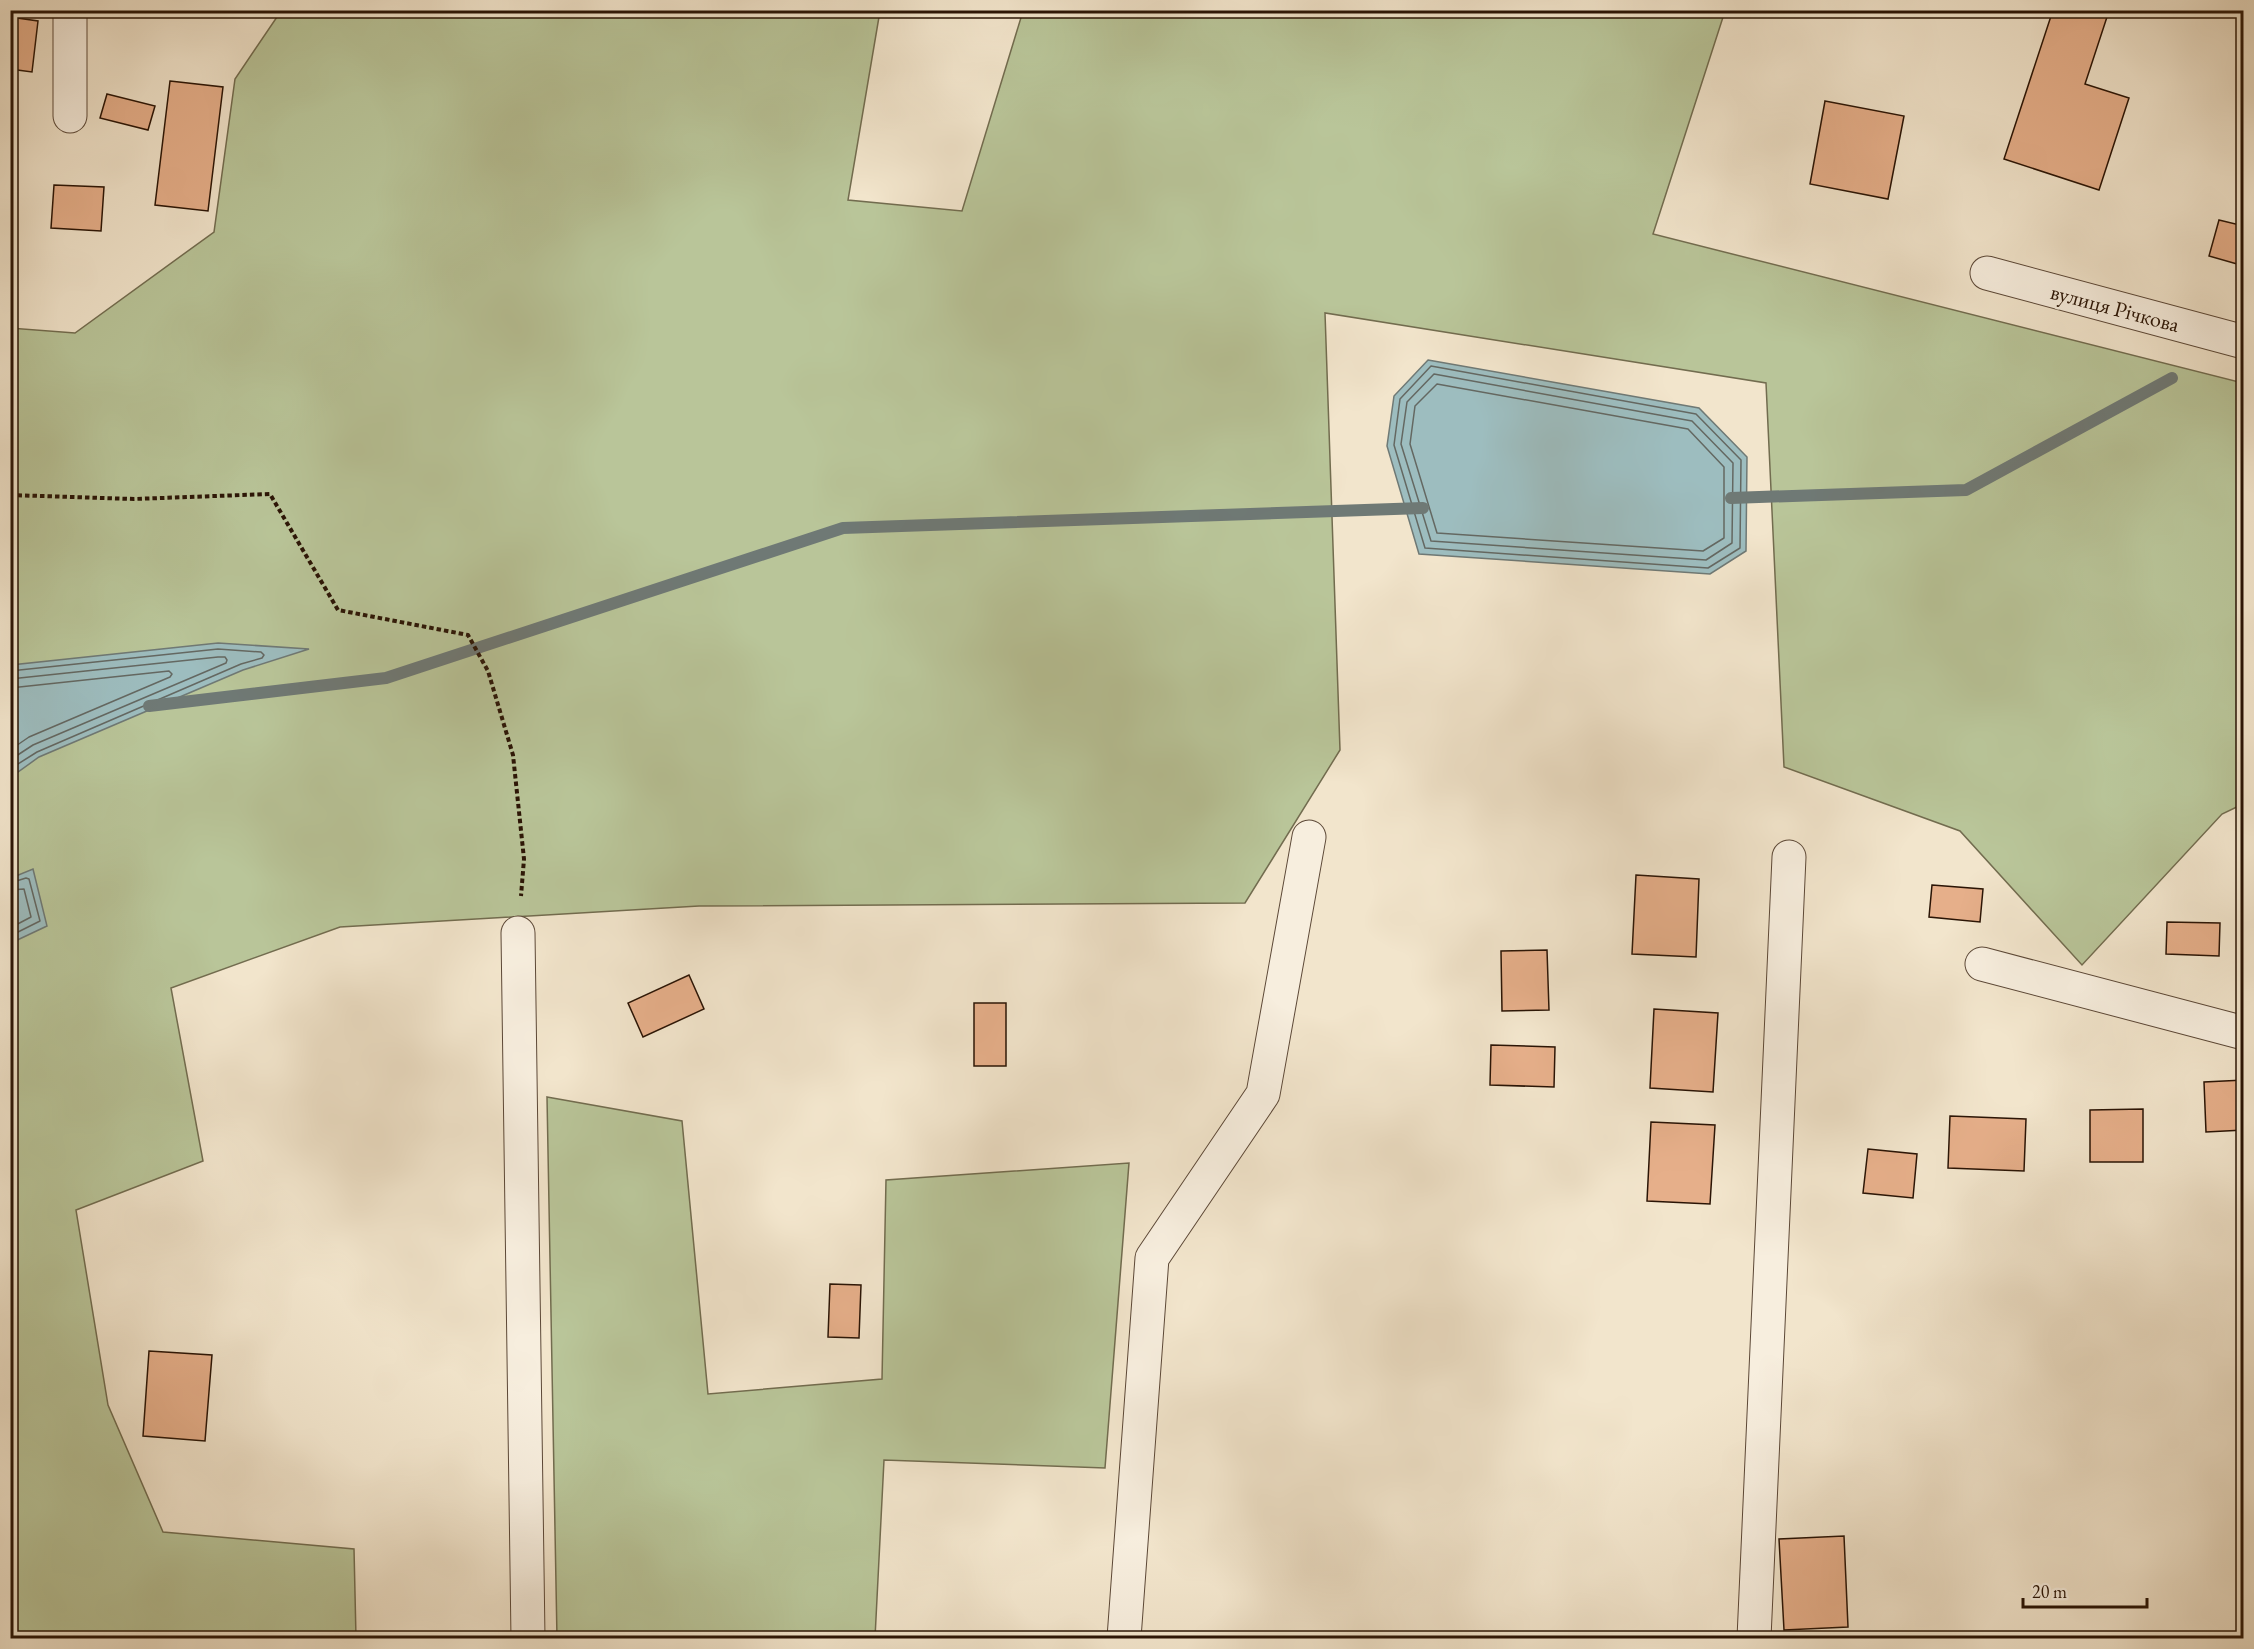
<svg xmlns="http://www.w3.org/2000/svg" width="2254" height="1649" viewBox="0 0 2254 1649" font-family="'EB Garamond',serif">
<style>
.green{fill:#b9c599;stroke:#726c4f;stroke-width:1.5}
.water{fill:#9dbdbf;stroke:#6f7975;stroke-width:1.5}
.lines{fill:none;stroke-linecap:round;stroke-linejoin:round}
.shore{stroke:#646862;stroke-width:1.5}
.stream{stroke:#6f7975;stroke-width:12}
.building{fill:#e6af8a;stroke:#2a1405;stroke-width:1.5}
.minor-casing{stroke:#5c4837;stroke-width:35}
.path{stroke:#2a1405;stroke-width:4;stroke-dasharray:4.5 3;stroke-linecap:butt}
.minor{stroke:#f7eede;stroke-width:33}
.labels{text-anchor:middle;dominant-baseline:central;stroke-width:5;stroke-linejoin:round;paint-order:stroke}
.street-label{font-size:22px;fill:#2a1405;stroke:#f7eede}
</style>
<rect width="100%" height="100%" fill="#f2e5cc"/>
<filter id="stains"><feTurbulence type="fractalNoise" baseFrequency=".00333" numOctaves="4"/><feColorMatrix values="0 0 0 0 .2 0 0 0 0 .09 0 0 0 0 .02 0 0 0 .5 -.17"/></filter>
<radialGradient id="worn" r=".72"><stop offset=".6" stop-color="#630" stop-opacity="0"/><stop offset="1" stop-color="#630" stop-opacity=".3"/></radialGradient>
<!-- green -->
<path class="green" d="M 281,11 L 880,11 L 848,200 L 962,211 L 1023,11 L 1725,11 L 1653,234 L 2243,383 L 2243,804 L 2222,814 L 2082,965 L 1960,831 L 1784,767 L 1766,383 L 1325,313 L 1340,750 L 1245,903 L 699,906 L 340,927 L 171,988 L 203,1161 L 76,1210 L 108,1405 L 163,1532 L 354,1549 L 356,1638 L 11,1638 L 10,328 L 75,333 L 214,232 L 235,79 Z
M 547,1097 L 682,1121 L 708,1394 L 882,1379 L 886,1180 L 1129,1163 L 1105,1468 L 884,1460 L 875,1638 L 557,1638 Z"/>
<!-- water -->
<path class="water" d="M 1428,360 L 1699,408 L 1747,457 L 1746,551 L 1710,574 L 1419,554 L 1387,446 L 1394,396 Z
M 218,643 L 309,649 L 243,670 L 39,757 L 11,777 L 11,665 Z
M 33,869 L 47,926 L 11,943 L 11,878 Z"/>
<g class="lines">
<!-- shore -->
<path class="shore" d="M 1431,366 L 1696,414 L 1741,460 L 1740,548 L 1708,568 L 1425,548 L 1394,445 L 1400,399 Z
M 1434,374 L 1692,421 L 1733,463 L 1732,543 L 1706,560 L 1431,541 L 1401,444 L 1407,402 Z
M 1437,384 L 1688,429 L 1724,467 L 1724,538 L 1703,551 L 1437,533 L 1410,444 L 1415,406 Z
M 10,671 L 218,649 L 261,652 L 264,655 L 262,658 L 241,664 L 37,752 L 10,769
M 10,679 L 218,657 L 225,657 L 227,660 L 226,663 L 33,745 L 10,760
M 10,688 L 169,671 L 172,674 L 170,677 L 29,737 L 10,750
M 10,883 L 26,878 L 29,879 L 40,921 L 10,936
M 10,890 L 24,889 L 31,917 L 10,928"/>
<!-- stream -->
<path class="stream" d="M 1731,498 L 1966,490 L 2172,378
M 149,706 L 386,678 L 843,528 L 1423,508"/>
</g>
<!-- building -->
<path class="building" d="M 2053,10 L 2087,10 L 2107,17 L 2085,84 L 2129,98 L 2099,190 L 2004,159 Z
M 10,17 L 38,21 L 32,72 L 10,69 Z
M 170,81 L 223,87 L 208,211 L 155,205 Z
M 107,94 L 155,106 L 148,130 L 100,118 Z
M 1825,101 L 1904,116 L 1888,199 L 1810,184 Z
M 54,185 L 104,187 L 101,231 L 51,228 Z
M 2219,220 L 2244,226 L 2244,266 L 2209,256 Z
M 1636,875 L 1699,879 L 1696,957 L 1632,954 Z
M 1932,885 L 1983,889 L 1980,922 L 1929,917 Z
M 2167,922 L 2220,923 L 2219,956 L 2166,954 Z
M 1547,950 L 1549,1010 L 1502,1011 L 1501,951 Z
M 689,975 L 704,1009 L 643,1037 L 628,1003 Z
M 974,1003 L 1006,1003 L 1006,1066 L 974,1066 Z
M 1654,1009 L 1718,1013 L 1713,1092 L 1650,1088 Z
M 1491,1045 L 1555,1047 L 1554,1087 L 1490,1085 Z
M 2244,1080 L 2244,1130 L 2206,1132 L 2204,1082 Z
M 2143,1109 L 2143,1162 L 2090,1162 L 2090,1110 Z
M 1950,1116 L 2026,1119 L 2024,1171 L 1948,1168 Z
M 1651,1122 L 1715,1125 L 1710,1204 L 1647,1201 Z
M 1868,1149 L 1917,1154 L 1913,1198 L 1863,1193 Z
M 830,1284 L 861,1285 L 859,1338 L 828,1337 Z
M 149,1351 L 212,1355 L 205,1441 L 143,1436 Z
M 1844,1536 L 1848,1627 L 1784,1630 L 1779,1539 Z"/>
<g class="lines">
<defs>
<path id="minor" d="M 70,116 L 70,10
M 1987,273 L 2244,342
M 518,933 L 528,1638
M 1982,964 L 2244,1033
M 1124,1638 L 1152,1258 L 1263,1094 L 1309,837
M 1754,1638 L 1789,857"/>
</defs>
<!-- minor casing -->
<use href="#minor" class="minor-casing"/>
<!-- path -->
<path class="path" d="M 10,495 L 134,499 L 270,494 L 338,610 L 468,635 L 488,671 L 513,755 L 524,859 L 521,896"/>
<!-- minor -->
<use href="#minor" class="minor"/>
</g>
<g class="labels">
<!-- street labels -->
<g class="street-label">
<text transform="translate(2115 308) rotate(15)">вулиця Річкова</text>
</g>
</g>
<!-- margin -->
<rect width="2254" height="1649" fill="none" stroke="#f2e5cc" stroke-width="36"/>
<rect x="12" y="12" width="2230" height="1625" fill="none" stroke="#2a1405" stroke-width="3"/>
<rect x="18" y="18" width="2218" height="1613" fill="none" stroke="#2a1405" stroke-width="1.5"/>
<!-- scale -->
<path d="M2023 1598v9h124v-9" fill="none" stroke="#2a1405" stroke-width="3"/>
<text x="2032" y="1598" font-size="18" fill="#2a1405" stroke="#f7eede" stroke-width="4.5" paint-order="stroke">20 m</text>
<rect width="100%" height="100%" filter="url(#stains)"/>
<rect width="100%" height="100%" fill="url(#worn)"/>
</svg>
